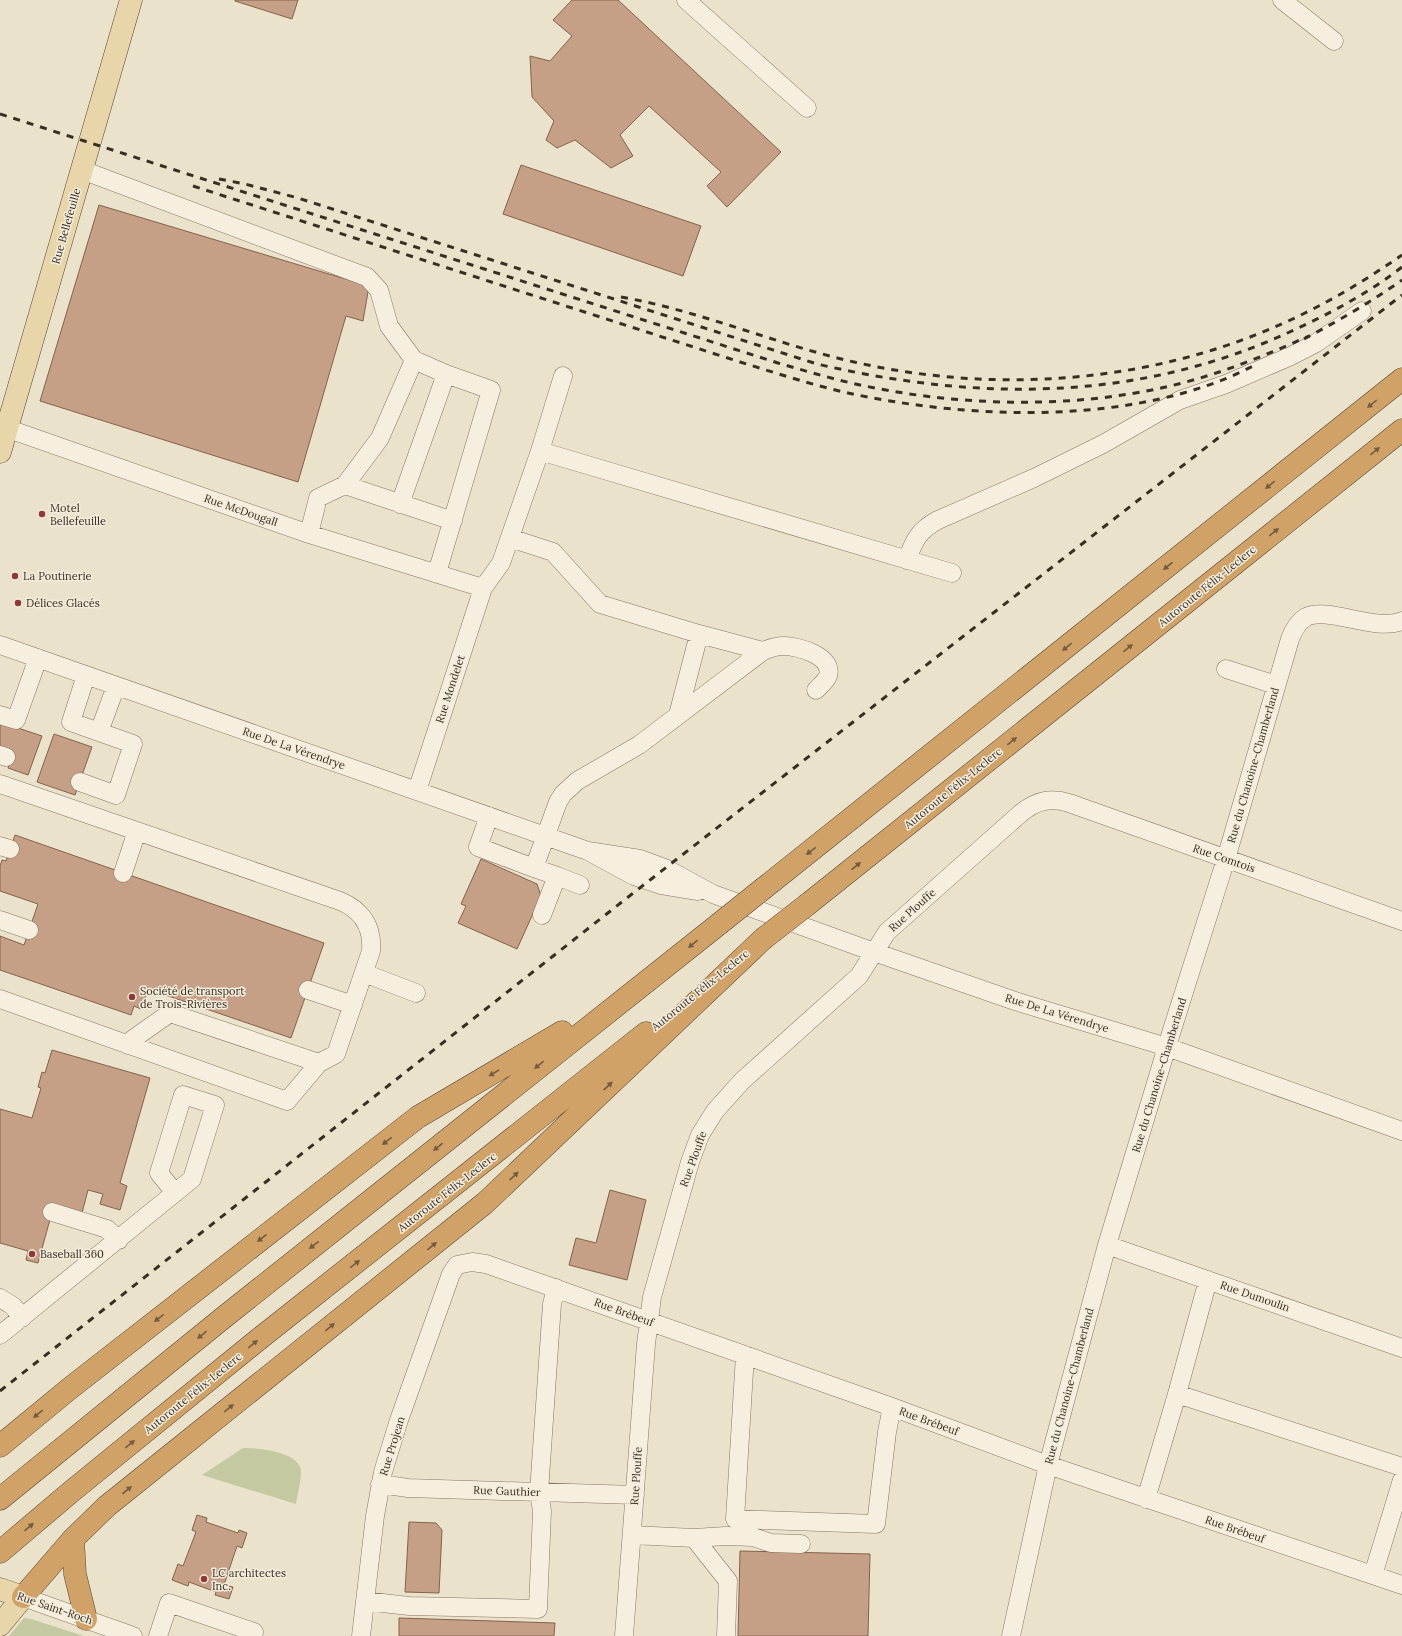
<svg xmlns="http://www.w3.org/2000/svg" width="1402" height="1636" viewBox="0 0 1402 1636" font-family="Lora,serif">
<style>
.green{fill:#c4c9a1}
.building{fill:#c5a086;stroke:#84614a}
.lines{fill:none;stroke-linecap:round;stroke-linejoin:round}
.minor-casing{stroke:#877562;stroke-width:19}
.major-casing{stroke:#564435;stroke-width:23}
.highway-casing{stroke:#564435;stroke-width:23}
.minor{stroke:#f6efdf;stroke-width:18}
.major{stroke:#e9d5aa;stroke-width:22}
.highway{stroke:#d0a268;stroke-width:22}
.rail{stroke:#392e23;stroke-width:3;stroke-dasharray:7 7;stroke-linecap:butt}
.highway-bridge-casing{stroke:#564435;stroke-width:23;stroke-linecap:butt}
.highway-bridge{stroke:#d0a268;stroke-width:22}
.oneway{fill:#755c3f}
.poi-dot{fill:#903838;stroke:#f3ecdb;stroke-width:1.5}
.labels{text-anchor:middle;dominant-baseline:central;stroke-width:3;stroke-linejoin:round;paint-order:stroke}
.street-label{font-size:11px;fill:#392e23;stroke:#f3ecdb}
.poi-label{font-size:11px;fill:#392e23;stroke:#f3ecdb;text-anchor:start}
</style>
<rect width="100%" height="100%" fill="#ebe2cc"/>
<!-- green -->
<path class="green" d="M 243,1448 C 257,1448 294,1451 300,1467 C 303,1474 297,1496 296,1504 L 202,1475 Z
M 24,1618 L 31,1619 L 84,1636 L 9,1636 Z"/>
<!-- building -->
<path class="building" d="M 235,0 L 298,0 L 292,19 L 235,1 Z
M 572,0 L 618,0 L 781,152 L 727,207 L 707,186 L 721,172 L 649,106 L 620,135 L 633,156 L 611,168 L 575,140 L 557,148 L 546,140 L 554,121 L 532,97 L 530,56 L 550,61 L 572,36 L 553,20 Z
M 521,165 L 701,226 L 683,276 L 503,214 Z
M 99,205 L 369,286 L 363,321 L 346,316 L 298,482 L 40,401 Z
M 0,722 L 42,736 L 28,775 L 8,768 L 13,752 L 0,747 Z
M 54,734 L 92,747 L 75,795 L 37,782 Z
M 15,835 L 324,943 L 291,1038 L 148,989 L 141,1009 L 134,1006 L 131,1015 L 0,970 L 0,936 L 24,945 L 38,904 L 0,891 L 0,866 L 2,860 L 6,861 Z
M 481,859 L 537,884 L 541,896 L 517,949 L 458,923 L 466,906 L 461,904 Z
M 52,1050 L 150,1078 L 120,1183 L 127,1186 L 120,1210 L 100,1204 L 103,1194 L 88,1190 L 82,1213 L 54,1205 L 38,1263 L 26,1260 L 28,1251 L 0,1243 L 0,1109 L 32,1118 L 41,1088 L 38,1087 L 42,1072 L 45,1073 Z
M 610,1190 L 646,1200 L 627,1280 L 569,1265 L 576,1238 L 596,1243 Z
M 197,1515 L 207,1518 L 206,1522 L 238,1533 L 239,1530 L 247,1533 L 242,1548 L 237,1546 L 224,1585 L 233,1587 L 229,1599 L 215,1595 L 216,1592 L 189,1582 L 188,1586 L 172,1580 L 178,1564 L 183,1566 L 196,1532 L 192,1530 Z
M 409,1522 L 436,1523 L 442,1530 L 439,1593 L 405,1592 Z
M 740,1551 L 870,1554 L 868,1636 L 738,1636 Z
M 399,1618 L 555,1623 L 554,1636 L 399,1636 Z"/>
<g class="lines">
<defs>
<path id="minor" d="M 686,0 L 807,108
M 1282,0 L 1334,41
M 82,170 L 367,277 L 379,290 L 389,326 L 414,360 L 446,374 L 491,390 L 437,573
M 0,426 L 309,534 L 483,588
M 540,451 L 563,376
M 345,485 L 380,438 L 414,360
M 400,504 L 446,374
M 309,534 L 318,498 L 345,485 L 453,521
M 510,538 L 553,552 L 600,604 L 699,634
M 907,560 C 914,540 919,530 938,520 L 1034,478 L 1103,444 L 1180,400 L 1226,384 L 1291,356 L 1316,343 L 1362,311
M 0,645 L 588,851 L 634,876 L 661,885 L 698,891
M 1226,669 L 1276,685
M 86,675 L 71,722 L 99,732 L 116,686
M 0,715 L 16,720 L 38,658
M 678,715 L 699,634 L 763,651
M 0,755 L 6,757
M 80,782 L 116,795 L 133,744 L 99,732
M 0,784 L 340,901 C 362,910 373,927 371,951 L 336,1054 L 319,1063
M 417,791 L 483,588 L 501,563 L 540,451 L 952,573
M 489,816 L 478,847 L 534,868 L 558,802 L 563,794 L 577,781 L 639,745 L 763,651 C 770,648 777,646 784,646 C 798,646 834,656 828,676 C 826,681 820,686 816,690
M 0,846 L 10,849
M 588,851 L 640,859 L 667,869 L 713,894 L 874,952 L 1015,1001 L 1167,1047 L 1402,1131
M 534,868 L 557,876 L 542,915
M 123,873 L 137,831
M 557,876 L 580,885
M 0,920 L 29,930
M 364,973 L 416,993
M 308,990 L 353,1005
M 0,999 L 287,1101 L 319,1063 L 170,1013 L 133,1039 L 128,1045
M 52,1212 L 107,1229 L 119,1240
M 1107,1245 L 1402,1348
M 0,1298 L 13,1306 L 22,1318
M 0,1335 L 192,1179 L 215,1105 L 183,1095 L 159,1173 L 175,1193
M 745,1355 L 735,1519 L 876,1524 L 887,1432 L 892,1407
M 1177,1394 L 1402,1467
M 380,1484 L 408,1488 L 635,1495
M 1146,1499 L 1177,1394 L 1208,1280
M 632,1535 L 694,1538 L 728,1581 L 726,1636
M 694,1538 L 726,1536 L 753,1537 L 771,1543 L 801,1544
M 1373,1575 L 1402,1480
M 23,1597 L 133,1636
M 365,1601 L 409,1606 L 538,1609 L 542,1511 L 539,1492 L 552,1304 L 556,1288
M 158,1636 L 169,1603 L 254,1632 L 253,1636
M 361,1636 L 375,1516 L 383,1472 L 399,1420 L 451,1274 L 457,1265 L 472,1262 L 486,1264 L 892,1407 L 1048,1465 L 1402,1585
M 624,1636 L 646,1344 L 652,1297 L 690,1162 L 700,1135 L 715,1111 L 742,1081 L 859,976 L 887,932 L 1021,813 C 1036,801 1050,797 1069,803 L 1402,921
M 1011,1636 L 1048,1465 L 1107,1245 L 1172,1030 L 1226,859 L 1290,639 C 1293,631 1298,622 1306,617 C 1327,606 1375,632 1402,621"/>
<path id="major" d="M 0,452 L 131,0
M 0,1589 L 23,1597 L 0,1625"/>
<path id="highway" d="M 764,888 L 1402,379
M 808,904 L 1402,430
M 0,1446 L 69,1389 L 418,1117 L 562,1032
M 0,1499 L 223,1318 L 719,924
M 73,1539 L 75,1574 L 86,1619
M 0,1552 L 72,1491 L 259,1339 L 646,1033
M 23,1597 L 73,1539 L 107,1506 L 485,1203 L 763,939"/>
</defs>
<!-- minor casing -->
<use href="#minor" class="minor-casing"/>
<!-- major casing -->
<use href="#major" class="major-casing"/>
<!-- highway casing -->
<use href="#highway" class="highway-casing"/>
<!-- minor -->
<use href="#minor" class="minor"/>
<!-- major -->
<use href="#major" class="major"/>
<!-- highway -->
<use href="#highway" class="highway"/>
<!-- rail -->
<path class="rail" d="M 0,114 L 778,363 C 802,370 826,377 851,383 C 952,406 1068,410 1170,386 C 1218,375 1264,356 1309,336
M 219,179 L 245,184 L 298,198 L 817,364 C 981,402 1142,402 1296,329 C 1333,312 1370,292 1402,267
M 193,186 L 740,362 C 776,373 812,385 848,393 C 973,420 1139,426 1255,365
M 621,297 C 701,311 775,344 854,362 C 1004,396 1165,382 1303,314 C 1338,297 1370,277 1402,255
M 1304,339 C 1338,321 1371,302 1402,280
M 0,1391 L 632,894 L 1402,295"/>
<defs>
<path id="highway-bridge" d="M 719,924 L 764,888
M 763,939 L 808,904"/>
</defs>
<!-- highway-bridge casing -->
<use href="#highway-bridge" class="highway-bridge-casing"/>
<!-- highway-bridge -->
<use href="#highway-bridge" class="highway-bridge"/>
</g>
<!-- one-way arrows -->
<defs><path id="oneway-solid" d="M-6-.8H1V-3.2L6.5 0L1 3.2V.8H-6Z"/></defs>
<g class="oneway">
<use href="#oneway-solid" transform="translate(1372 404) rotate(141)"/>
<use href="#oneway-solid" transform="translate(1375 451) rotate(-39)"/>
<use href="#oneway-solid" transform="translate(1270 485) rotate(141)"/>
<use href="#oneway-solid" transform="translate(1274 532) rotate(-39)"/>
<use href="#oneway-solid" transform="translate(1168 566) rotate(141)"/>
<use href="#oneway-solid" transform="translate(1067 647) rotate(141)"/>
<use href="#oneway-solid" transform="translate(1128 648) rotate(-39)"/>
<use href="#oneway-solid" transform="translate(1012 741) rotate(-39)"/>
<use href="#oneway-solid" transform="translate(811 851) rotate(142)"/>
<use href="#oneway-solid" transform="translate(856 866) rotate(-39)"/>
<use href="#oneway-solid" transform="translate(693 944) rotate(141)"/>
<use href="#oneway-solid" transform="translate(539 1065) rotate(141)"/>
<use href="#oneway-solid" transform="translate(494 1073) rotate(149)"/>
<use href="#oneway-solid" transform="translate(608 1086) rotate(-43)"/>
<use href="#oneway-solid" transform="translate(387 1141) rotate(142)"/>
<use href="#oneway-solid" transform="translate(438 1147) rotate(141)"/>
<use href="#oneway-solid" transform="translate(514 1176) rotate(-43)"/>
<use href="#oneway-solid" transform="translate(262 1238) rotate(142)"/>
<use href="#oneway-solid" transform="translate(314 1245) rotate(142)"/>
<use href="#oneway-solid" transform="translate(432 1246) rotate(-39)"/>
<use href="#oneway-solid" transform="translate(355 1264) rotate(-38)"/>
<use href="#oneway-solid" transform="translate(159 1318) rotate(142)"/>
<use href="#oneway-solid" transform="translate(330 1327) rotate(-39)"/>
<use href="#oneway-solid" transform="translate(202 1335) rotate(141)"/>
<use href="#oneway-solid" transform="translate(253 1344) rotate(-39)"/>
<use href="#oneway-solid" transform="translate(229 1408) rotate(-39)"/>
<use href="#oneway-solid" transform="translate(38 1414) rotate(141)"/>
<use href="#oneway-solid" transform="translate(130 1444) rotate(-39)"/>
<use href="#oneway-solid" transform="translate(127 1490) rotate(-39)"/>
<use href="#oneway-solid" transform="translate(29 1527) rotate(-41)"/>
</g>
<!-- markers -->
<g class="poi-dot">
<circle cx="42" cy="514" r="4"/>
<circle cx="15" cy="576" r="4"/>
<circle cx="18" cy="603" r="4"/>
<circle cx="132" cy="997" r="4"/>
<circle cx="32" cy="1254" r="4"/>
<circle cx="204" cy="1579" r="4"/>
</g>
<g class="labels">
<!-- street labels -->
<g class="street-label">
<text transform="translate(66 226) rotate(-74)">Rue Bellefeuille</text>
<text transform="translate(241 510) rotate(19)">Rue McDougall</text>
<text transform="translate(1207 586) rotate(-39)">Autoroute Félix-Leclerc</text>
<text transform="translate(450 689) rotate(-72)">Rue Mondelet</text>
<text transform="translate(294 748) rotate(19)">Rue De La Vérendrye</text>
<text transform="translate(1253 765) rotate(-74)">Rue du Chanoine-Chamberland</text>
<text transform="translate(953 788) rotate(-39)">Autoroute Félix-Leclerc</text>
<text transform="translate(1224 858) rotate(19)">Rue Comtois</text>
<text transform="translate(912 910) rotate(-42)">Rue Plouffe</text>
<text transform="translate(700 990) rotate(-39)">Autoroute Félix-Leclerc</text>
<text transform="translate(1057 1013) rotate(17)">Rue De La Vérendrye</text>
<text transform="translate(1159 1075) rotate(-73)">Rue du Chanoine-Chamberland</text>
<text transform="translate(693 1159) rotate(-70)">Rue Plouffe</text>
<text transform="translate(447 1192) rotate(-38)">Autoroute Félix-Leclerc</text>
<text transform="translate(1255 1296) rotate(19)">Rue Dumoulin</text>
<text transform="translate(624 1312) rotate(20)">Rue Brébeuf</text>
<text transform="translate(1069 1386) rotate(-75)">Rue du Chanoine-Chamberland</text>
<text transform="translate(193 1393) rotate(-39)">Autoroute Félix-Leclerc</text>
<text transform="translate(929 1421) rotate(20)">Rue Brébeuf</text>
<text transform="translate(392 1446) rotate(-73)">Rue Projean</text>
<text transform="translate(636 1476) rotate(-86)">Rue Plouffe</text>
<text transform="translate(507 1491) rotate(2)">Rue Gauthier</text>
<text transform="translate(1235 1529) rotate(19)">Rue Brébeuf</text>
<text transform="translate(55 1608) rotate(19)">Rue Saint-Roch</text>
</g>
<!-- poi labels -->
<g class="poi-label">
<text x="50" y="508">Motel<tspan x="50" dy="13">Bellefeuille</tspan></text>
<text x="23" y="576">La Poutinerie</text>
<text x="26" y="603">Délices Glacés</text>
<text x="140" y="991">Société de transport<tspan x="140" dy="13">de Trois-Rivières</tspan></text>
<text x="40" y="1254">Baseball 360</text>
<text x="212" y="1573">LC architectes<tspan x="212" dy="13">Inc.</tspan></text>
</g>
</g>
</svg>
